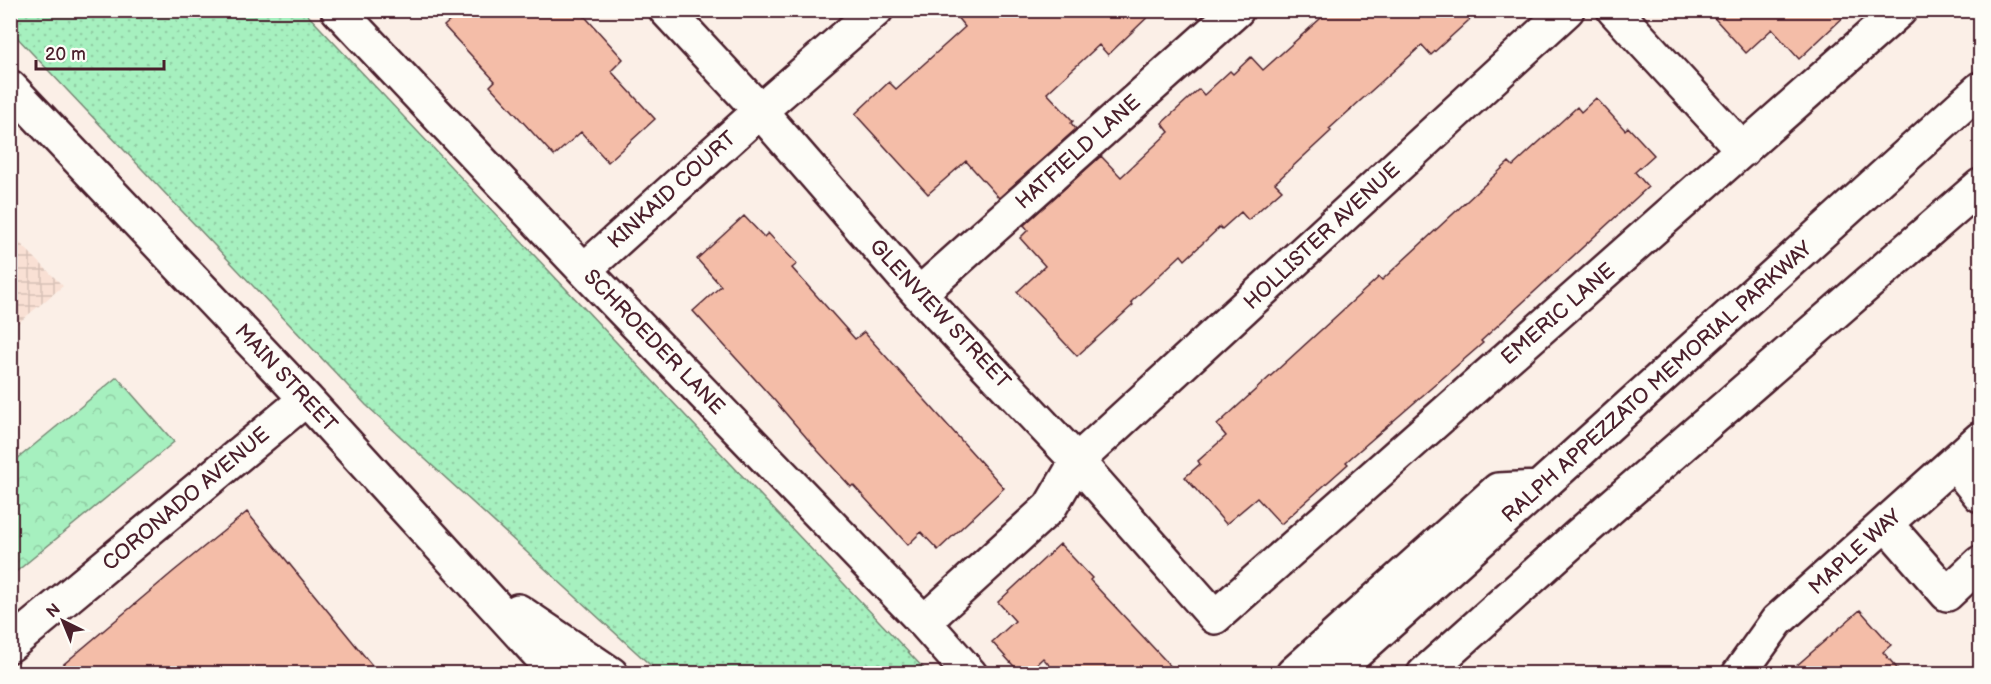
<svg xmlns="http://www.w3.org/2000/svg" width="1991" height="684" viewBox="0 0 1991 684" font-family="'Balsamiq Sans',sans-serif">
<style>
.industrial{fill:url(#industrial-grid)}
.grass{fill:url(#grass-dots);stroke:#788875;stroke-width:1.5}
.park{fill:url(#park-crowns);stroke:#788875;stroke-width:1.5}
.building{fill:#f4bda8;stroke:#4a1f2b;stroke-width:1.5}
.lines{fill:none;stroke-linecap:round;stroke-linejoin:round}
.minor-casing{stroke:#4a1f2b;stroke-width:38}
.minor{stroke:#fdfcf7;stroke-width:33}
.labels{text-anchor:middle;dominant-baseline:central;stroke-width:5;stroke-linejoin:round;paint-order:stroke}
.street-label{font-size:21px;fill:#4a1f2b;stroke:#fdfcf7}
</style>
<defs>
<pattern id="industrial-grid" width="8" height="8" patternUnits="userSpaceOnUse" patternTransform="scale(1.5)"><rect width="8" height="8" fill="#f9e0d4"/><path d="M0 4h8M4 0v8" fill="none" stroke="#d7c0b6"/></pattern>
<pattern id="grass-dots" width="8" height="8" patternUnits="userSpaceOnUse" patternTransform="scale(1.5)"><rect width="8" height="8" fill="#a6f0bf"/><path d="M2 2h.1M6 6h.1" fill="none" stroke="#90cda4" stroke-width="1.8" stroke-linecap="round"/></pattern>
<pattern id="park-crowns" width="20" height="18" patternUnits="userSpaceOnUse" patternTransform="scale(1.5)"><rect width="20" height="18" fill="#a6f0bf"/><path d="M2 6a3 3 0 1 1 6 0M12 15a3 3 0 1 1 6 0" fill="none" stroke="#90cda4"/></pattern>
</defs>
<rect width="100%" height="100%" fill="#fbefe7"/>
<filter id="ink" filterUnits="userSpaceOnUse"><feTurbulence type="fractalNoise" baseFrequency=".0167" numOctaves="2"/><feDisplacementMap in="SourceGraphic" scale="12" xChannelSelector="R" yChannelSelector="G"/><feConvolveMatrix kernelMatrix="1 2 1 2 8 2 1 2 1" color-interpolation-filters="sRGB"/></filter>
<g filter="url(#ink)">
<!-- industrial -->
<path class="industrial" d="M 10,233 L 63,286 L 11,329 L 10,329 Z"/>
<!-- grass -->
<path class="grass" d="M 11,10 L 304,11 L 928,673 L 659,673 L 366,405 L 11,31 Z"/>
<!-- park -->
<path class="park" d="M 117,377 L 174,442 L 11,576 L 11,464 Z"/>
<!-- building -->
<path class="building" d="M 462,10 L 579,10 L 623,59 L 611,71 L 655,119 L 608,162 L 581,132 L 554,156 L 490,86 L 495,81 L 444,26 Z
M 951,10 L 1155,10 L 1108,55 L 1099,45 L 1047,93 L 1073,121 L 1071,123 L 1076,129 L 999,198 L 966,161 L 928,194 L 855,114 L 889,82 L 896,89 L 965,27 Z
M 1330,10 L 1480,10 L 1431,55 L 1422,45 L 1329,129 L 1331,131 L 1275,183 L 1282,190 L 1248,220 L 1241,212 L 1222,229 L 1220,227 L 1185,260 L 1181,255 L 1131,302 L 1133,305 L 1077,356 L 1017,292 L 1045,266 L 1020,238 L 1028,230 L 1024,225 L 1101,156 L 1121,177 L 1169,132 L 1162,123 L 1199,89 L 1204,95 L 1230,71 L 1233,74 L 1251,57 L 1263,70 Z
M 1707,10 L 1851,10 L 1799,59 L 1772,29 L 1746,53 Z
M 1596,98 L 1625,130 L 1628,127 L 1654,155 L 1635,172 L 1648,187 L 1481,341 L 1483,343 L 1346,462 L 1348,464 L 1281,524 L 1257,498 L 1226,524 L 1185,477 L 1200,464 L 1198,461 L 1226,436 L 1217,425 L 1379,277 L 1382,280 L 1509,162 L 1513,166 L 1577,107 L 1581,112 Z
M 744,216 L 764,237 L 768,233 L 797,264 L 792,268 L 855,339 L 864,332 L 1004,488 L 938,550 L 921,532 L 908,545 L 853,485 L 851,487 L 818,451 L 775,401 L 693,311 L 721,286 L 697,259 Z
M 247,512 L 379,674 L 52,674 L 174,571 Z
M 1060,544 L 1092,578 L 1090,580 L 1178,674 L 1057,674 L 1043,658 L 1026,674 L 1021,674 L 992,642 L 1015,621 L 998,602 Z
M 1860,610 L 1891,645 L 1883,652 L 1902,674 L 1787,674 Z"/>
<g class="lines">
<defs>
<path id="minor" d="M 338,10 L 584,270 L 924,622 L 970,674
M 666,10 L 760,111 L 919,294 L 1077,461 L 1215,617 L 1900,10
M 1614,10 L 1743,150
M 10,87 L 306,399 L 557,674
M 584,270 L 760,111 L 876,10
M 919,294 L 1237,10
M 1954,463 L 1980,495
M 1886,524 L 1947,594 L 1980,563
M 518,611 L 611,674
M 924,622 L 1050,507 L 1077,461 L 1567,10
M 10,645 L 306,399
M 1293,674 L 1498,490 L 1539,488
M 1332,674 L 1539,488 L 1980,89
M 1424,674 L 1579,535 L 1980,186
M 1739,674 L 1777,621 L 1980,439"/>
</defs>
<!-- minor casing -->
<use href="#minor" class="minor-casing"/>
<!-- minor -->
<use href="#minor" class="minor"/>
</g>
</g>
<g class="labels">
<!-- street labels -->
<g class="street-label">
<text transform="translate(1078 152) rotate(-42)">HATFIELD LANE</text>
<text transform="translate(672 190) rotate(-42)">KINKAID COURT</text>
<text transform="translate(1322 236) rotate(-43)">HOLLISTER AVENUE</text>
<text transform="translate(940 314) rotate(47)">GLENVIEW STREET</text>
<text transform="translate(1558 314) rotate(-41)">EMERIC LANE</text>
<text transform="translate(654 342) rotate(46)">SCHROEDER LANE</text>
<text transform="translate(286 378) rotate(47)">MAIN STREET</text>
<text transform="translate(1657 382) rotate(-42)">RALPH APPEZZATO MEMORIAL PARKWAY</text>
<text transform="translate(186 499) rotate(-40)">CORONADO AVENUE</text>
<text transform="translate(1855 552) rotate(-42)">MAPLE WAY</text>
</g>
</g>
<!-- margin -->
<rect width="1991" height="684" fill="none" stroke="#fdfcf7" stroke-width="36"/>
<rect x="18" y="18" width="1955" height="648" fill="none" stroke="#4a1f2b" stroke-width="2" filter="url(#ink)"/>
<!-- north arrow -->
<g transform="translate(63 621) rotate(317)" stroke="#fdfcf7" stroke-width="4.5" paint-order="stroke">
<path d="M0-4.5L10 22L0 15L-10 22Z" fill="#4a1f2b"/>
<text y="-9" font-size="16" font-weight="bold" text-anchor="middle" fill="#4a1f2b">N</text>
</g>
<!-- scale -->
<path d="M36 60v9h128v-9" fill="none" stroke="#4a1f2b" stroke-width="3"/>
<text x="45" y="60" font-size="18" fill="#4a1f2b" stroke="#fdfcf7" stroke-width="4.5" paint-order="stroke">20 m</text>
</svg>
